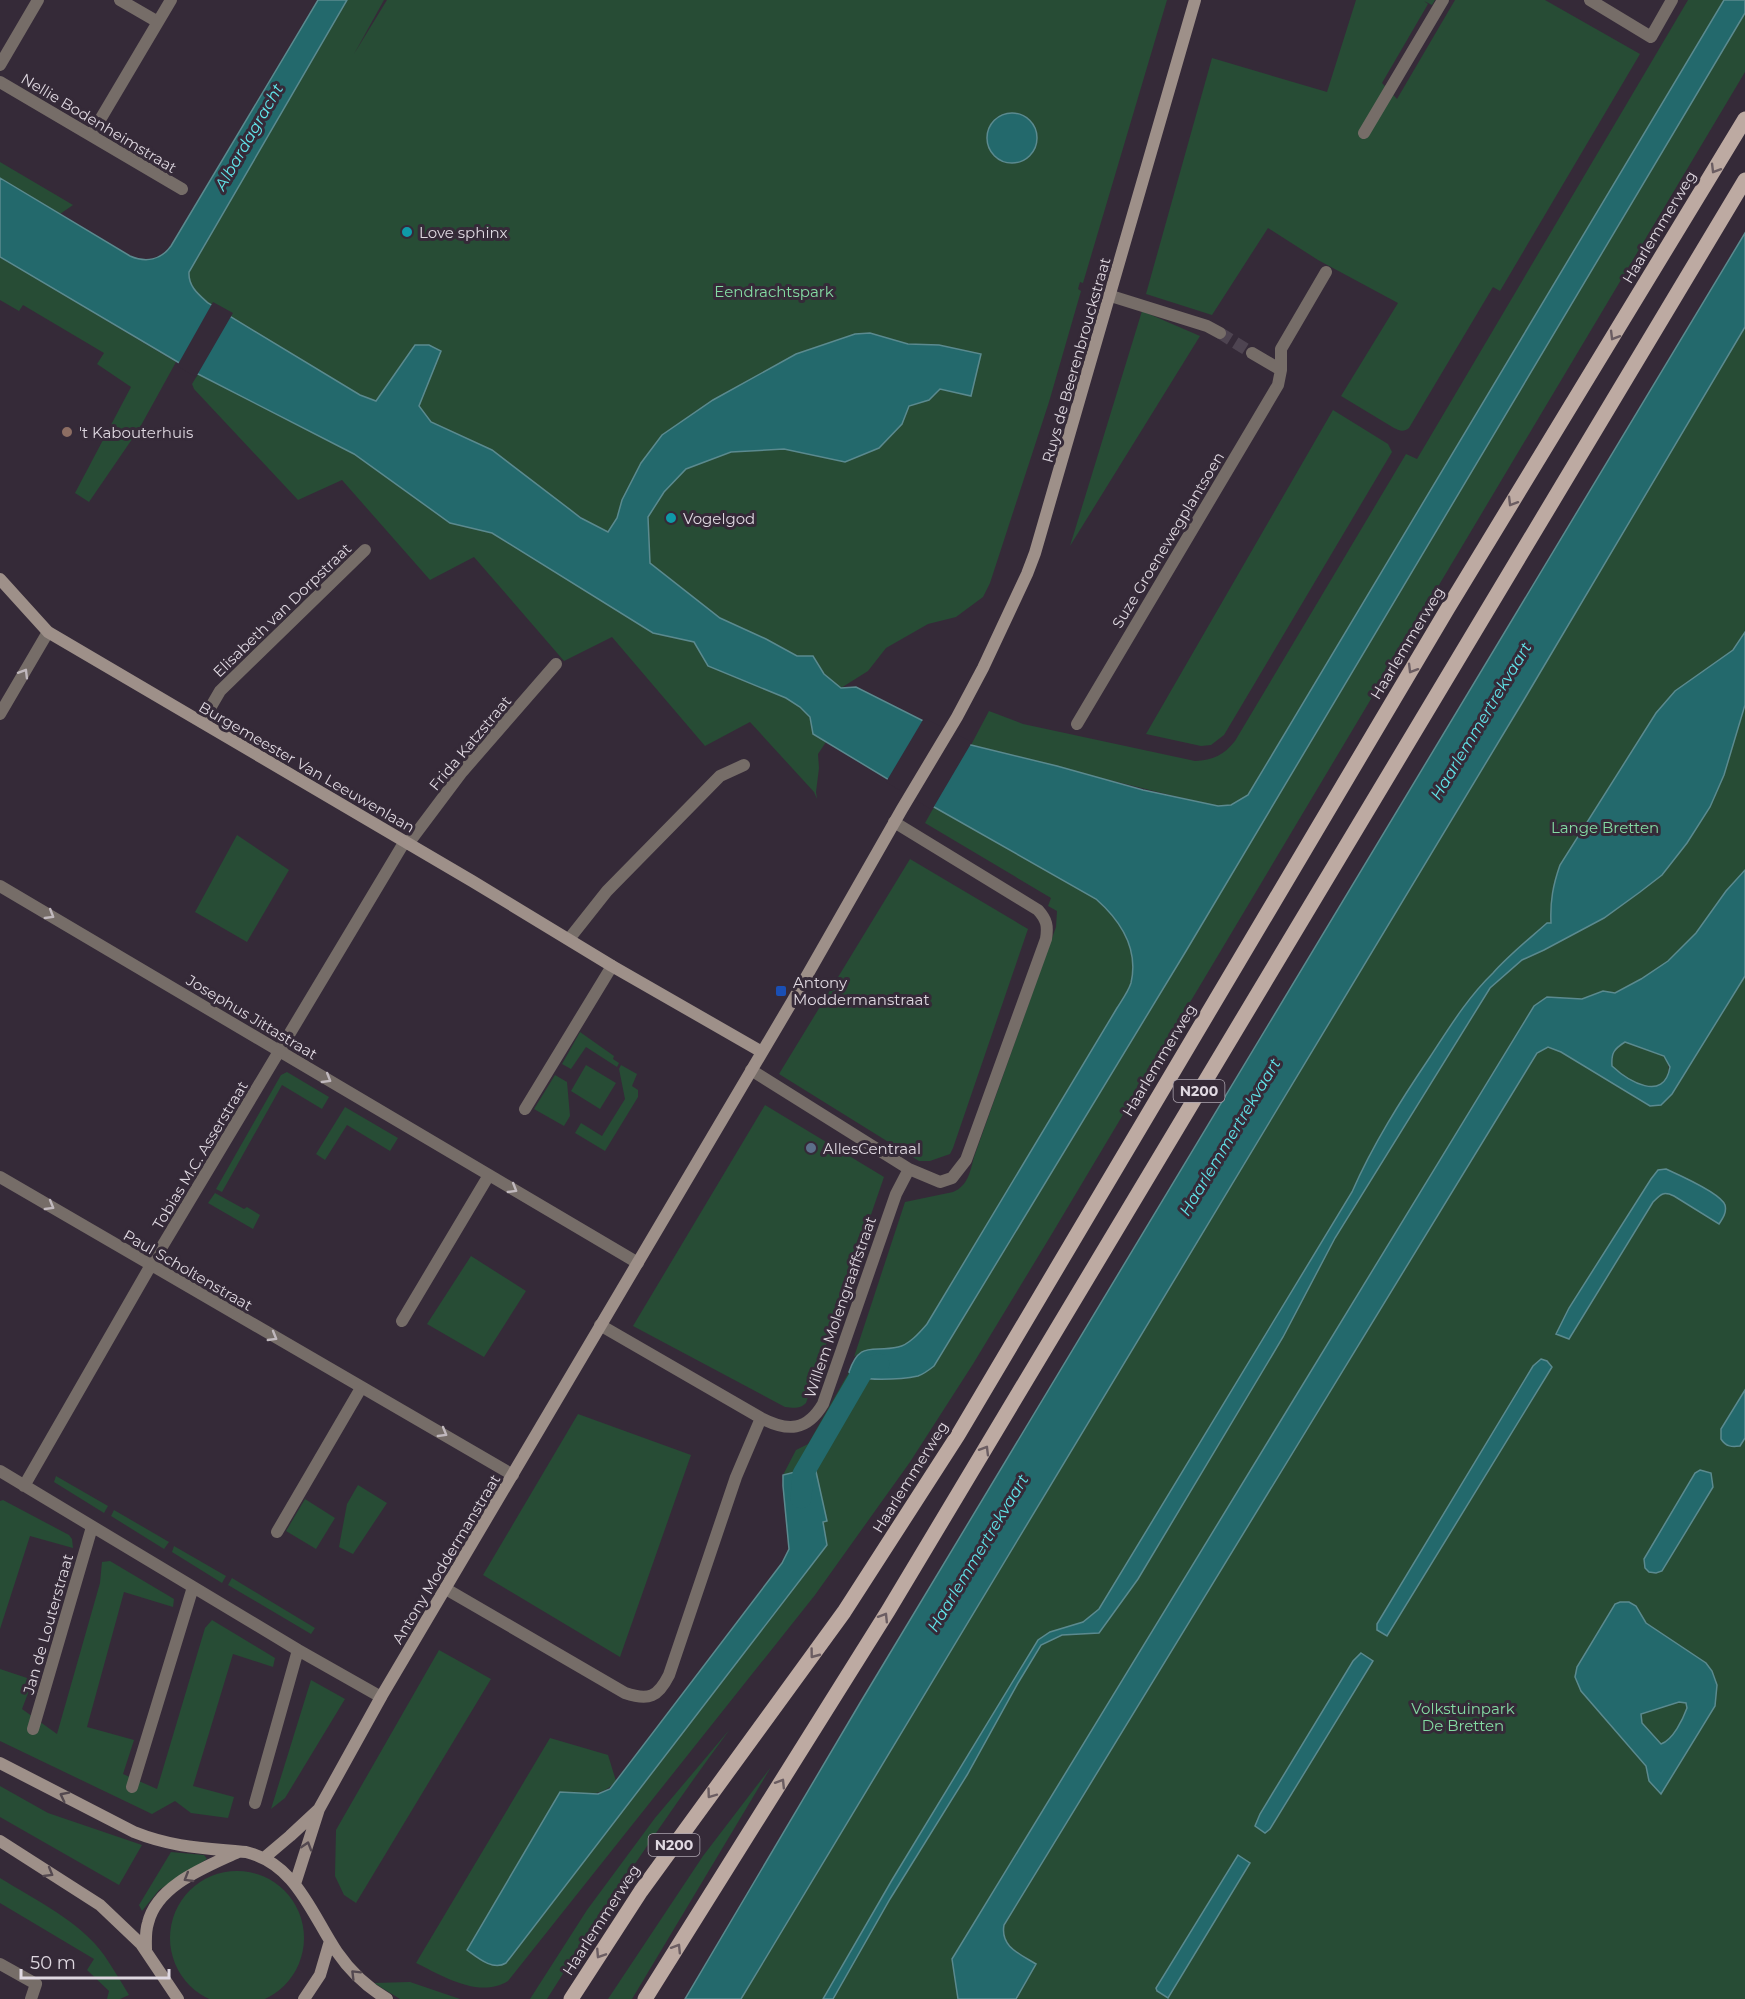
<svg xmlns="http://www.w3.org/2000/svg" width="1745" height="1999" viewBox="0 0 1745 1999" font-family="Montserrat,sans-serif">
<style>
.green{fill:#274c35}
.water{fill:#23696c;stroke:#5b8a8f;stroke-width:1.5;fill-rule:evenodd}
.pier{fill:#352a38}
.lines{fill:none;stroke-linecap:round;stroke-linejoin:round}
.canal{stroke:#23696c;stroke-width:21}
.street-tunnel{stroke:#4e4451;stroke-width:12;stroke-dasharray:12 6;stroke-linecap:butt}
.street{stroke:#766d68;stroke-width:12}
.secondary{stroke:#9e9089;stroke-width:12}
.primary{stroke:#bdaaa2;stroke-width:15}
.oneway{stroke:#6b5d62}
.oneway2{stroke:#c0b8bd}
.oneway3{stroke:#544950}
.culture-dot{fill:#0f9aa8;stroke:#352a38;stroke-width:2}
.education-dot{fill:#8d6e63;stroke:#352a38;stroke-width:2}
.transit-dot{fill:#1a4fb4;stroke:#352a38;stroke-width:2}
.service-dot{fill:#5c6f8a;stroke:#352a38;stroke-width:2}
.labels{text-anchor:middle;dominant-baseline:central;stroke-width:6;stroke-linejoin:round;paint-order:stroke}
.shield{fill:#352a38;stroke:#aca4ae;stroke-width:1.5}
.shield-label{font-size:14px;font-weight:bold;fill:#dfd8e1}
.street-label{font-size:15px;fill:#dfd8e1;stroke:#352a38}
.poi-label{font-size:15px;fill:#dfd8e1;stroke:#352a38;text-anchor:start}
.park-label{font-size:15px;fill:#84dba3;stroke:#352a38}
.water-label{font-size:16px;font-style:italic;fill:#61e6eb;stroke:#352a38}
</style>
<rect width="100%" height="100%" fill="#352a38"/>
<!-- green -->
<path class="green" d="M 347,0 L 384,0 L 354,54 L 387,0 L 1167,0 L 1083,283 L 1080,282 L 1078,289 L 1081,291 L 1049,402 L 990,583 L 983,597 L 960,614 L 956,617 L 928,624 L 886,648 L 868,671 L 841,688 L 824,674 L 815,659 L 797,656 L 766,639 L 720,618 L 650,563 L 566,507 L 194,317 L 204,300 C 195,292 188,284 189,272 Z
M 1356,0 L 1435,0 L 1432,5 L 1424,1 L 1428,4 L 1382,83 L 1397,99 L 1455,0 L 1545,0 L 1640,54 L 1500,291 L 1493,287 L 1409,428 C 1404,432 1400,431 1394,428 L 1341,396 L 1398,303 L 1318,260 L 1268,228 L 1212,315 L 1146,294 L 1212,58 L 1327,92 Z
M 1688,0 L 1724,0 L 1248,795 L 1231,805 L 1218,806 C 1135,788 1054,765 971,745 L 989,711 L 1023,724 L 1195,761 C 1213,760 1224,755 1235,741 L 1406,454 L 1417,459 Z
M 1745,13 L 1745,72 L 1053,1232 L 973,1364 L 910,1462 L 815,1595 L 508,1981 C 479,1999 443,1976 416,1963 L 550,1738 L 608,1755 L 616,1781 C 602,1799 581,1793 560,1792 L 467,1950 L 481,1960 L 823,1522 L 826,1521 L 814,1468 L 783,1475 L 796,1450 L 808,1444 L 849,1372 L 851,1376 L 858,1378 L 907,1378 L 934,1366 L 1186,951 Z
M 0,162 L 73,205 L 60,214 L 0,178 Z
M 0,257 L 176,362 L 139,429 L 89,502 L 75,493 L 131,387 L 97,364 L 104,353 L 23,305 L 19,311 L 0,300 Z
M 1142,311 L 1200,336 L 1070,546 Z
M 1745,327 L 1745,870 L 1726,891 L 1696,933 L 1668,961 L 1641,979 L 1615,993 L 1603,991 L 1582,999 L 1547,997 L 1534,1006 L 952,1959 L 958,1999 L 741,1999 L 1525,698 Z
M 198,374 L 354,454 L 450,523 L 492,533 L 653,633 L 694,642 L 708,666 L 786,698 L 800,707 L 810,717 L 813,734 L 826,742 L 818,754 L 819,768 L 816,792 L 817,799 L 814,792 L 750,722 L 705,746 L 612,637 L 564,661 L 474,557 L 430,580 L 342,480 L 298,500 L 194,389 L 192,384 Z
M 1333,410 L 1388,444 L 1392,452 L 1389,457 L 1224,735 L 1211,745 L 1201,746 L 1146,734 Z
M 934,807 L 1096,899 C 1121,921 1140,948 1131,983 C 1128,992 1122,1000 1117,1008 L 927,1324 C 920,1332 911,1342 901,1347 C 885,1353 870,1344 854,1357 L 905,1202 L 953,1192 C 968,1186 970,1172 974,1157 L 1056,927 L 1057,911 L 1048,906 L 1051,898 L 925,823 Z
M 237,835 L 289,870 L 247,942 L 195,912 Z
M 910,859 L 1028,929 L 953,1148 L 950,1154 L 930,1161 L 919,1161 L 779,1074 Z
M 1745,976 L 1745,1999 L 1016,1999 L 1036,1964 C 1020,1954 1001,1947 1004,1925 L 1537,1053 L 1548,1047 L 1561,1052 L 1650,1105 L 1672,1094 Z
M 580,1032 L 614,1056 L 613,1059 L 619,1063 L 617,1067 L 586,1047 L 571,1069 L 562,1064 Z
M 1625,1042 L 1664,1056 C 1676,1071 1664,1091 1645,1086 C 1633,1084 1621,1074 1612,1066 C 1612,1053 1614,1049 1625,1042 Z
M 586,1065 L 616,1083 L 600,1109 L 571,1091 Z
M 621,1065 L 637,1074 L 632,1086 L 638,1090 L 638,1097 L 605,1151 L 575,1133 L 581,1123 L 602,1136 L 625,1099 L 619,1069 Z
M 287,1072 L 329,1097 L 322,1109 L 282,1085 L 222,1192 L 216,1189 L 281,1075 Z
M 555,1075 L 567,1082 L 570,1116 L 564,1126 L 534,1109 Z
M 765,1105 L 884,1177 L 806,1403 C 800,1409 794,1408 785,1407 L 633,1326 Z
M 345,1107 L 398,1138 L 390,1151 L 347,1125 L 325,1160 L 316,1154 Z
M 215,1193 L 244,1209 L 247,1207 L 260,1215 L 253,1229 L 208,1203 Z
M 471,1256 L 526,1291 L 484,1357 L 427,1324 Z
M 578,1414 L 691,1455 L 620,1657 L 483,1575 Z
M 56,1476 L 108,1506 L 104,1513 L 54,1482 Z
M 358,1485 L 387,1503 L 353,1554 L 339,1547 L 347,1504 Z
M 305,1499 L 335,1518 L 316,1549 L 286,1531 Z
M 3,1500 L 69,1535 L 72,1539 L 73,1548 L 30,1536 L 0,1629 L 0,1501 Z
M 114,1510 L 169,1542 L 164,1549 L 111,1516 Z
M 174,1546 L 226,1576 L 222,1583 L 172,1552 Z
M 110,1561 L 174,1599 L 173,1607 L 124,1592 L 87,1727 L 134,1740 L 123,1774 L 157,1789 L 205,1628 L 212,1620 L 275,1658 L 273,1667 L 233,1654 L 193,1786 L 234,1797 L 228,1818 L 191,1813 L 175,1801 L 152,1814 L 0,1741 L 0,1669 L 33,1680 L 22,1709 L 57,1734 L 100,1583 L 102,1562 Z
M 232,1578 L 315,1628 L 311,1634 L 228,1585 Z
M 439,1650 L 491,1679 L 356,1903 L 344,1895 L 335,1876 L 336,1830 Z
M 311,1680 L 345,1699 L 285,1798 L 271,1809 Z
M 730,1729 C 665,1817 605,1907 547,1999 L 530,1999 L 587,1910 L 655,1818 Z
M 771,1767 L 632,1999 L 608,1999 L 703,1856 Z
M 0,1786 L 48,1813 L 142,1845 L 119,1885 L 0,1817 Z
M 171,1852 L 204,1855 L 207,1859 L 159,1890 L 142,1911 L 139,1905 Z
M170 1938a67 67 0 1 1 134 0a67 67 0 1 1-134 0Z
M 0,1878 C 35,1900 80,1921 104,1955 C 113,1968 121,1982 129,1995 L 120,1999 L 107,1999 L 109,1991 L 87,1970 L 94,1959 L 0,1903 Z
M 410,1982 L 460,1999 L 400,1999 L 374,1983 Z"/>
<!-- water -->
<path class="water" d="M 318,0 L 347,0 L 189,272 C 188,286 198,294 208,303 L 360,395 L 376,401 L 415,345 L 429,345 L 441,351 L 419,406 L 431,422 L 492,450 L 581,518 L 608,532 L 617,518 L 622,500 L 641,463 L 662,435 L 713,400 L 796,354 L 855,334 L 870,333 L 908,344 L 939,345 L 981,354 L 971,396 L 940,389 L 929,400 L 909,406 L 902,424 L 879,448 L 845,462 L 784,449 L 731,452 L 686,469 L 664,492 L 648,517 L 650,563 L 720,618 L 766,639 L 797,656 L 813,656 L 824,674 L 841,688 L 856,687 L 971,745 L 1057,766 L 1143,790 L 1218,806 L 1231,805 L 1248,795 L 1724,0 L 1745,0 L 1745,13 L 1186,951 L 934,1366 C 929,1370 924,1374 918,1376 C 904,1379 857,1383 849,1372 C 860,1340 872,1353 898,1347 C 909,1345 920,1332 927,1324 L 1117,1008 C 1122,1000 1128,992 1131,983 C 1139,948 1121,921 1096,899 L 934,807 L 813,734 L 810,717 L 800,707 L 786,698 L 708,666 L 694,642 L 653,633 L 492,533 L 450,523 L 354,454 L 198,374 L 0,257 L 0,178 L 130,256 C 146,263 161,260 171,246 Z
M987 138a25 25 0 1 1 50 0a25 25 0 1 1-50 0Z
M 1745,233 L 1745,327 L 1525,698 L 741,1999 L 685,1999 L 860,1703 Z
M 1745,632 L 1745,705 L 1724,775 L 1710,807 L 1687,843 L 1662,875 L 1640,892 L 1604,918 L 1544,950 L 1522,960 L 1490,988 L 1335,1238 L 1283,1337 L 1138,1579 L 1099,1633 L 1062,1635 L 1041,1645 L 1018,1683 L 967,1775 L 890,1899 L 833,1999 L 823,1999 L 892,1880 L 1038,1640 L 1050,1632 L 1083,1622 L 1099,1609 L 1352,1192 C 1373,1144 1401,1100 1430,1057 C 1449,1028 1468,997 1493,973 C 1509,955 1529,939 1547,923 L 1551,923 C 1550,901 1553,885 1560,865 L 1656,713 L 1675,691 L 1733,650 Z
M 1745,870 L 1745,976 L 1672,1094 L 1661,1105 L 1650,1106 L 1561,1052 L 1548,1047 L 1537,1053 L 1004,1925 C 1000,1947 1020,1954 1036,1964 L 1016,1999 L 958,1999 L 952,1959 L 1534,1006 L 1547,997 L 1582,999 L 1603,991 L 1615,993 L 1641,979 L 1668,961 L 1696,933 L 1726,891 ZM 1625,1042 L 1664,1056 L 1670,1067 C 1664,1103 1628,1081 1612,1066 C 1611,1053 1614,1049 1625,1042 Z
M 1666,1169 C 1679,1175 1721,1193 1725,1205 C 1727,1212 1723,1218 1719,1224 L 1674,1196 C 1663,1191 1661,1194 1653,1202 L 1569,1339 L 1556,1334 L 1569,1308 L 1651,1179 L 1658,1170 Z
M 1541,1359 L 1547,1361 L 1552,1367 L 1387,1636 L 1377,1630 L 1377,1624 L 1533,1366 Z
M 1745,1390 L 1745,1438 L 1740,1446 C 1732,1447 1726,1447 1721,1439 L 1721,1429 Z
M 815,1467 L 827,1521 L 823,1522 L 827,1545 L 506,1963 C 493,1971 478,1958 467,1950 L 560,1792 L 598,1794 L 610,1789 L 782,1563 L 789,1549 L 783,1486 L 783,1475 Z
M 1700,1470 L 1711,1473 L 1713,1487 L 1662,1571 L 1656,1573 L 1649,1572 L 1645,1568 L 1644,1559 L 1695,1473 Z
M 1620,1602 L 1629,1602 L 1636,1606 L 1646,1623 L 1706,1663 L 1712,1671 L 1717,1685 L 1715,1706 L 1661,1794 L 1649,1781 L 1646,1766 L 1581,1691 L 1575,1677 L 1577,1667 L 1615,1604 ZM 1679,1702 L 1686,1703 L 1687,1708 C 1683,1719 1673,1740 1661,1744 L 1642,1723 L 1641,1714 Z
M 1361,1653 L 1373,1661 L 1270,1829 L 1265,1833 L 1255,1826 L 1260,1814 L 1353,1661 Z
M 1238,1855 L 1250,1863 L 1168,1998 L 1157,1991 L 1156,1988 Z"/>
<!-- pier -->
<path class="pier" d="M 213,302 L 233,313 L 196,377 L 177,366 Z
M 924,718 L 972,742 L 932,810 L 886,782 Z"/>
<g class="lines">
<!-- canal -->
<path class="canal" d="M 801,1498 L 803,1474 L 864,1369 L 879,1364"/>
<!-- street-tunnel -->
<path class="street-tunnel" d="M 1220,333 L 1252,353"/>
<!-- street -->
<path class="street" d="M 120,0 L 158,22
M 1590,0 L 1651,37 L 1672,0
M 0,65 L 38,0
M 0,82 L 182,189
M 1364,133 L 1443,0
M 91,135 L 171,0
M 1111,296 L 1207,326 L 1220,333
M 1252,353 L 1281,370
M 0,714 L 48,632
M 202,722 L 220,691 L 365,550
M 1077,724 L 1278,385 L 1281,370 L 1281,349 L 1326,272
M 408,844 L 462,772 L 556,664
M 0,886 L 638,1263
M 569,939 L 607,891 L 720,776 L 744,765
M 751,1070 L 909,1169
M 525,1109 L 612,966
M 0,1177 L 513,1475
M 402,1321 L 489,1175
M 600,1325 L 761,1418
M 0,1471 L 298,1650 L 381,1697
M 24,1486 L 151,1265 L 405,841
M 277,1532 L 361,1388
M 446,1589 L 625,1693 C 649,1701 658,1697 669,1675 L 736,1477 L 761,1418 C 788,1432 807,1431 823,1404 L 896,1194 L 909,1169 L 940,1182 L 952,1178 L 966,1160 L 1046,939 C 1048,926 1047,920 1038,910 L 894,822
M 33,1729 L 92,1527
M 132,1787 L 193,1587
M 255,1803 L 298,1650
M 0,1964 L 36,1984 L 31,1999"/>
<!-- secondary -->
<path class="secondary" d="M 0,579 L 48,632 L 472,881 L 612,966 L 762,1052
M 0,1763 L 134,1832 C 174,1848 205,1848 246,1852 C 296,1864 311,1913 337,1952 C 350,1971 367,1987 387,1999
M 0,1841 L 100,1905 L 141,1944 L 178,1999
M 264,1858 L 290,1836 L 318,1810
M 295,1884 L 319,1809 L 381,1697 L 793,1000 L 902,809 L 957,717 L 983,668 L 1027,574 L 1035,553 L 1195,0
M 146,1951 C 146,1941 145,1932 148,1923 C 157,1885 206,1867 238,1852
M 304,1999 L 320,1975 L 330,1941"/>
<!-- primary -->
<path class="primary" d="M 571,1999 L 641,1891 L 844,1612 L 958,1435 L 1448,608 L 1745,119
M 645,1999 L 888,1611 L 1745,180"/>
</g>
<!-- one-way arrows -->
<defs><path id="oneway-chevron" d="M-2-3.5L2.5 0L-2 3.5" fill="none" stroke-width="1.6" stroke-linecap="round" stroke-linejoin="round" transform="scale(1.5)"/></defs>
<g class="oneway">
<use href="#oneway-chevron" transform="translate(1715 169) rotate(121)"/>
<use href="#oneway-chevron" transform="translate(1614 336) rotate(121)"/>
<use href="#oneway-chevron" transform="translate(1512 502) rotate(121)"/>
<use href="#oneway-chevron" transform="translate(1412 669) rotate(121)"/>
<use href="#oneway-chevron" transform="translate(985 1450) rotate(-59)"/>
<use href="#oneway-chevron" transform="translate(884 1617) rotate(-58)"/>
<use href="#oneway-chevron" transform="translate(814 1654) rotate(127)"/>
<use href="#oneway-chevron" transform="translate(781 1783) rotate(-58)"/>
<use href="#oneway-chevron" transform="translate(711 1794) rotate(126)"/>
<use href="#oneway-chevron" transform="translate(677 1948) rotate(-58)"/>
<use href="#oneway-chevron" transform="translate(600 1954) rotate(123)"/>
</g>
<g class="oneway2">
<use href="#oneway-chevron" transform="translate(24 673) rotate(-59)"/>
<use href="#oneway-chevron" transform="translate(50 915) rotate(31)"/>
<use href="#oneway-chevron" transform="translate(327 1079) rotate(31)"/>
<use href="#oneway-chevron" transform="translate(513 1189) rotate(31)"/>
<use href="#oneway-chevron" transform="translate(50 1206) rotate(30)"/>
<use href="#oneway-chevron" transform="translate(273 1337) rotate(30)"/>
<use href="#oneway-chevron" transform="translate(443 1433) rotate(30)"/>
</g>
<g class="oneway3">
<use href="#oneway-chevron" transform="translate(64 1796) rotate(-153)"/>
<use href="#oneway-chevron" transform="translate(307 1846) rotate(-73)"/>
<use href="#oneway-chevron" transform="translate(49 1873) rotate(30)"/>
<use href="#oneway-chevron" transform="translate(188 1878) rotate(149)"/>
<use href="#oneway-chevron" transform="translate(355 1974) rotate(-135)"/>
</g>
<!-- markers -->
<g class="culture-dot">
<circle cx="407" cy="232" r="6"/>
<circle cx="671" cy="518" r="6"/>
</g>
<circle class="education-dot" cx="67" cy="432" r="6"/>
<rect class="transit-dot" x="775" y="985" width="12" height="12" rx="3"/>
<circle class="service-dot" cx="811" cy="1148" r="6"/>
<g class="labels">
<!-- shield labels -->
<g class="shield">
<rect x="1173.5" y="1080" width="51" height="22" rx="4.5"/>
<rect x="648.5" y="1834" width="51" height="22" rx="4.5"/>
</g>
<g class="shield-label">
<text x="1199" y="1091">N200</text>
<text x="674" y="1845">N200</text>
</g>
<!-- street labels -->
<g class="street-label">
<text transform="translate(99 123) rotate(31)">Nellie Bodenheimstraat</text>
<text transform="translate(1659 227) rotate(-59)">Haarlemmerweg</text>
<text transform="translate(1076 360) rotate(-74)">Ruys de Beerenbrouckstraat</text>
<text transform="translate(1168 540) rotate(-59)">Suze Groenewegplantsoen</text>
<text transform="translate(282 610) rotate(-44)">Elisabeth van Dorpstraat</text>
<text transform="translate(1407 643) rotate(-59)">Haarlemmerweg</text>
<text transform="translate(470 743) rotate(-50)">Frida Katzstraat</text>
<text transform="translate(307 767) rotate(30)">Burgemeester Van Leeuwenlaan</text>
<text transform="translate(252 1017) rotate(31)">Josephus Jittastraat</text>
<text transform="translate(1159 1060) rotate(-59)">Haarlemmerweg</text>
<text transform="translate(200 1155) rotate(-59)">Tobias M.C. Asserstraat</text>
<text transform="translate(188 1270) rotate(30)">Paul Scholtenstraat</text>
<text transform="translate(840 1307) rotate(-71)">Willem Molengraaffstraat</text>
<text transform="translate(910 1477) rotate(-58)">Haarlemmerweg</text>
<text transform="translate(446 1559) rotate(-59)">Antony Moddermanstraat</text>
<text transform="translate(48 1624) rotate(-74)">Jan de Louterstraat</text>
<text transform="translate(601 1920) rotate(-57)">Haarlemmerweg</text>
</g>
<!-- poi labels -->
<g class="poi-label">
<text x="419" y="232">Love sphinx</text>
<text x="79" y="432">'t Kabouterhuis</text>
<text x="683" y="518">Vogelgod</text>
<text x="793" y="982">Antony<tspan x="793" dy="17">Moddermanstraat</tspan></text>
<text x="823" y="1148">AllesCentraal</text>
</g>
<!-- park labels -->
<g class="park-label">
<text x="774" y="291">Eendrachtspark</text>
<text x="1605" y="827">Lange Bretten</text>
<text x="1463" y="1708">Volkstuinpark<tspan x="1463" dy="17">De Bretten</tspan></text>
</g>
<!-- water labels -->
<g class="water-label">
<text transform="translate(249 137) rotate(-60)">Albardagracht</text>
<text transform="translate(1481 721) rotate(-59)">Haarlemmertrekvaart</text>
<text transform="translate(1230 1137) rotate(-59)">Haarlemmertrekvaart</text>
<text transform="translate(978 1553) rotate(-59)">Haarlemmertrekvaart</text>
</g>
</g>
<!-- scale -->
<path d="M21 1969v9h148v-9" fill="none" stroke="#dfd8e1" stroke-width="3"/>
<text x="30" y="1969" font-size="18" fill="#dfd8e1" stroke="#352a38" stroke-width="4.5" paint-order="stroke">50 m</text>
</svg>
